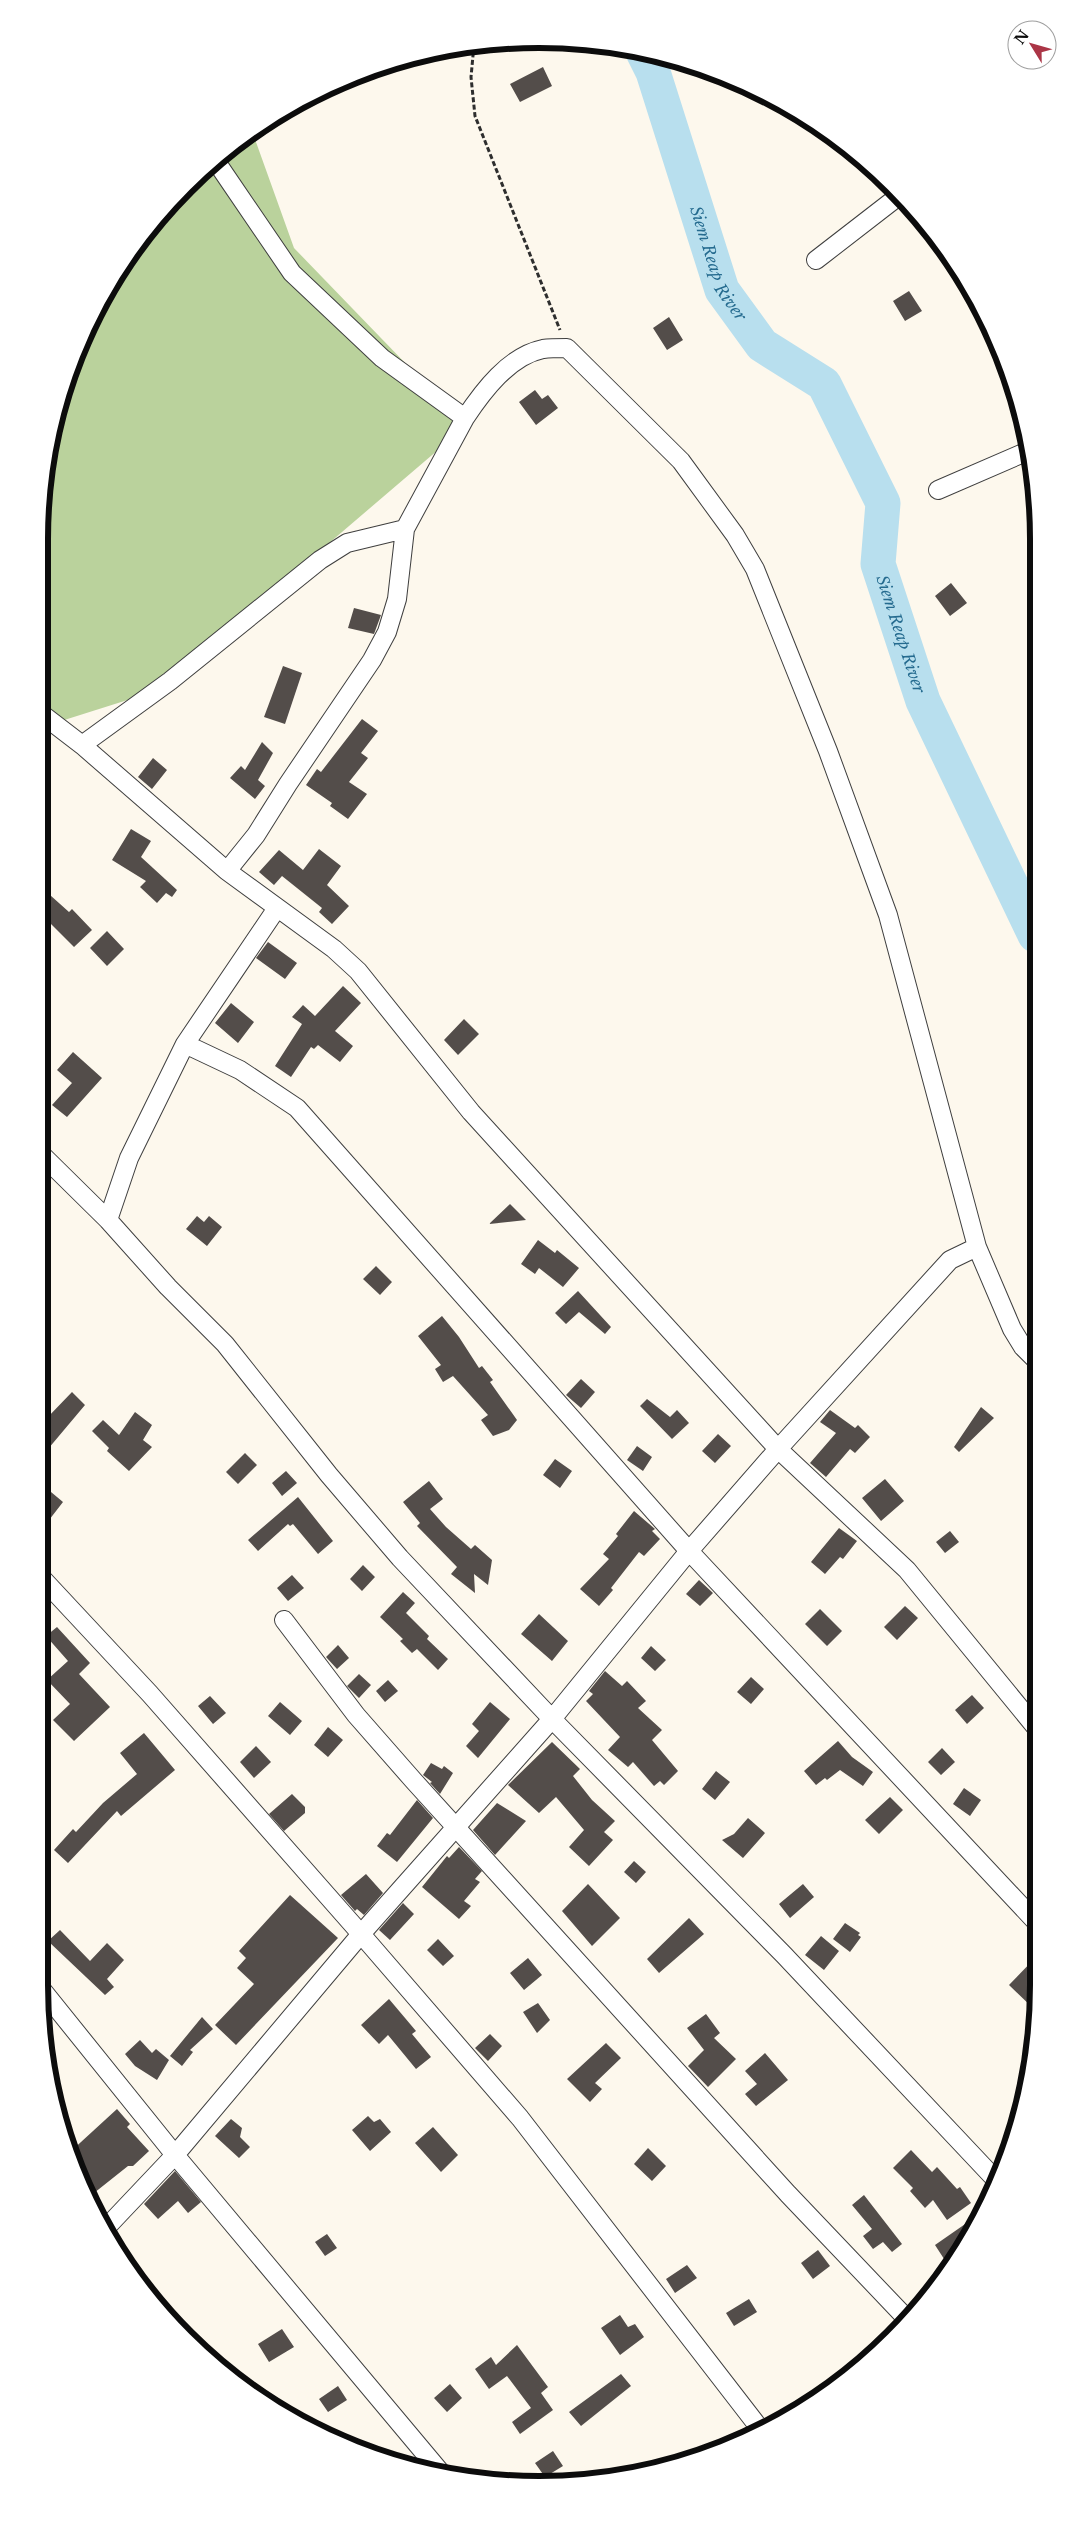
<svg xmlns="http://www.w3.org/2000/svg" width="1077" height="2523" viewBox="0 0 1077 2523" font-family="'Libre Baskerville',serif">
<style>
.forest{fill:#bad29c}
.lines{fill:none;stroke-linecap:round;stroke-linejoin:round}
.river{stroke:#b8dfee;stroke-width:35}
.building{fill:#534d4a}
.minor-casing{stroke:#3f3f3f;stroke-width:20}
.path{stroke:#2e2e2e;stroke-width:3;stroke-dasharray:5 2.5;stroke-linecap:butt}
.minor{stroke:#fff;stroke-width:18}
.labels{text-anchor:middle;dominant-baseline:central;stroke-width:5;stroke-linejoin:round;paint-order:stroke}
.water-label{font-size:16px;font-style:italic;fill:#256b8f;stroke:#fff}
.rim{fill:none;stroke:#0c0c0c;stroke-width:6}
</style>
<rect width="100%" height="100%" fill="#fdf8ed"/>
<!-- forest -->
<path class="forest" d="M 252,131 L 294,248 L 466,426 L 156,691 L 39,728 L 39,538 L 48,441 L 65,378 L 106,288 L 163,209 L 234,142 Z"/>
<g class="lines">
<!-- river -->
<path class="river" id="s1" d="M 643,52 L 653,72 L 722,290 L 762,345 L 824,384 L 883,503 L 878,564 L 923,701 L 1035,935"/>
</g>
<!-- building -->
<path class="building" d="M 543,67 L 552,86 L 520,102 L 510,84 Z
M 909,291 L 922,311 L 905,321 L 893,301 Z
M 669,317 L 683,340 L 667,350 L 653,328 Z
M 535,390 L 542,399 L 548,395 L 558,408 L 536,425 L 519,402 Z
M 951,583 L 967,603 L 950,616 L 935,596 Z
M 354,608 L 381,615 L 374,634 L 348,628 Z
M 283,666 L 302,673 L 285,724 L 264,717 Z
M 362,719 L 378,731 L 361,753 L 368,758 L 349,782 L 367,794 L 348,819 L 330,806 L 332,803 L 306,785 L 317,769 L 321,772 Z
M 262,742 L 273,753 L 258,780 L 265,786 L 255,799 L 230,778 L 241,766 L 245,770 Z
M 153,758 L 167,770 L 152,789 L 138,777 Z
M 131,829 L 151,841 L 141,857 L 177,890 L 172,897 L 166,893 L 157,903 L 140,887 L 146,881 L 112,860 Z
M 319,849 L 341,866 L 327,885 L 349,906 L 332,924 L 319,912 L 322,908 L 282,876 L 274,885 L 259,872 L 279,850 L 303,870 Z
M 39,893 L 46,900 L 50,895 L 69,912 L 72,909 L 92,930 L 74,947 L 48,921 L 39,915 Z
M 107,931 L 124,949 L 107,966 L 90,948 Z
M 268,942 L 297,963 L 285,979 L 256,958 Z
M 343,986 L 361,1003 L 335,1031 L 353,1046 L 340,1062 L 318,1045 L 314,1049 L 311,1047 L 291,1077 L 275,1066 L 302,1024 L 292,1017 L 303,1005 L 315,1016 Z
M 231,1003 L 254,1022 L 238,1043 L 215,1023 Z
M 464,1019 L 479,1034 L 458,1055 L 444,1040 Z
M 73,1052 L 102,1078 L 67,1117 L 52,1105 L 72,1083 L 57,1070 Z
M 510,1204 L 526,1220 L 489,1224 Z
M 197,1216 L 204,1222 L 209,1216 L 222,1227 L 207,1246 L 186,1229 Z
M 538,1240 L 555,1253 L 557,1250 L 579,1268 L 563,1287 L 539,1268 L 535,1274 L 521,1264 Z
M 376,1266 L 392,1282 L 380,1295 L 363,1279 Z
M 578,1291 L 611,1327 L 605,1334 L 579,1312 L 566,1324 L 555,1313 Z
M 442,1316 L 459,1337 L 479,1368 L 482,1366 L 493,1380 L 490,1382 L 517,1420 L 509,1430 L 493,1436 L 481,1420 L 488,1415 L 453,1376 L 443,1382 L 435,1369 L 441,1365 L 418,1336 Z
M 581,1379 L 595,1392 L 581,1408 L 566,1395 Z
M 72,1392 L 85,1405 L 48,1449 L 39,1442 L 39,1413 L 46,1419 Z
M 647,1399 L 670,1417 L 677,1410 L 689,1423 L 672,1439 L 640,1406 Z
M 981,1407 L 994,1418 L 959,1452 L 954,1447 Z
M 830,1410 L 855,1428 L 858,1425 L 870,1437 L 855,1453 L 850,1449 L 826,1477 L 810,1463 L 836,1433 L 820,1422 Z
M 135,1412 L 152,1425 L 143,1440 L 152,1447 L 129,1471 L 107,1451 L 109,1448 L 92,1431 L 103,1420 L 119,1435 Z
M 718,1434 L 731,1446 L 715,1463 L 702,1451 Z
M 637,1446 L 652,1457 L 643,1471 L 627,1460 Z
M 245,1453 L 257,1465 L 238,1484 L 226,1472 Z
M 555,1459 L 572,1471 L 560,1488 L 543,1475 Z
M 286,1471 L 297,1483 L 282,1496 L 272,1483 Z
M 885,1479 L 904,1501 L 881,1521 L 862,1498 Z
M 429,1481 L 443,1499 L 430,1509 L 446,1527 L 471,1549 L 475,1545 L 492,1560 L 488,1585 L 474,1574 L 475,1593 L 451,1574 L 457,1567 L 417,1526 L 420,1523 L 403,1502 Z
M 39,1482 L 63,1502 L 39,1533 Z
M 298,1497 L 333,1541 L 318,1554 L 293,1524 L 290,1526 L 288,1524 L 258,1551 L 248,1540 Z
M 634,1511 L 655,1529 L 652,1531 L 660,1539 L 644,1556 L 639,1552 L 611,1588 L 613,1590 L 599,1606 L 580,1589 L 609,1559 L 603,1554 L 618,1536 L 616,1534 Z
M 839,1528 L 857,1541 L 843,1559 L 840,1557 L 825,1574 L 811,1562 Z
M 950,1531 L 959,1542 L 945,1553 L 936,1542 Z
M 363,1565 L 375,1577 L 362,1591 L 350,1579 Z
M 292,1575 L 304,1588 L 288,1601 L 277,1588 Z
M 699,1580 L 713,1593 L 700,1606 L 686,1594 Z
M 403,1592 L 415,1603 L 406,1613 L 429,1636 L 427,1639 L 448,1659 L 438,1670 L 417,1649 L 412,1653 L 400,1641 L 403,1639 L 380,1617 Z
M 905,1606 L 918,1618 L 897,1640 L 884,1627 Z
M 820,1609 L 842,1631 L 827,1646 L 805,1624 Z
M 539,1614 L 568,1641 L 552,1661 L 521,1634 Z
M 57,1627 L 90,1663 L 79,1674 L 110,1707 L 74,1741 L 53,1720 L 70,1704 L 47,1680 L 68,1661 L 46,1636 Z
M 338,1645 L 349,1658 L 337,1669 L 326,1657 Z
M 651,1646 L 666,1660 L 655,1671 L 641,1658 Z
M 605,1671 L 622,1686 L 627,1681 L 646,1701 L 638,1708 L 662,1730 L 652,1740 L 678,1771 L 664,1785 L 660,1781 L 654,1786 L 633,1762 L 628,1767 L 608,1750 L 620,1737 L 586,1701 L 593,1694 L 589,1691 Z
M 359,1674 L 371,1685 L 359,1698 L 347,1686 Z
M 751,1677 L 764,1689 L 751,1704 L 737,1692 Z
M 388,1680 L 398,1691 L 385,1702 L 376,1691 Z
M 972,1695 L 984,1708 L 967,1724 L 955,1710 Z
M 210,1696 L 226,1713 L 213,1724 L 198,1706 Z
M 280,1702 L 302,1721 L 290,1735 L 268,1716 Z
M 490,1702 L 510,1719 L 478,1758 L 466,1746 L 479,1731 L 472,1724 Z
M 328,1727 L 343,1740 L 328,1757 L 314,1745 Z
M 144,1733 L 175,1770 L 121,1816 L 117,1811 L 68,1863 L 54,1850 L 73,1829 L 76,1832 L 103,1803 L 137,1774 L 120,1753 Z
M 838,1741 L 852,1757 L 873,1772 L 863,1786 L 840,1770 L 827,1780 L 825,1778 L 816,1785 L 804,1771 Z
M 552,1742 L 580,1769 L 573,1776 L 592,1800 L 615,1821 L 604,1832 L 613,1840 L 589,1866 L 569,1847 L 584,1830 L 556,1797 L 539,1813 L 508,1785 Z
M 256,1746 L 271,1762 L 254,1778 L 240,1762 Z
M 942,1748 L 955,1762 L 941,1775 L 928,1762 Z
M 431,1763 L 442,1769 L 444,1766 L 453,1773 L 440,1794 L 430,1783 L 432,1782 L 423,1775 Z
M 716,1771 L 730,1782 L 715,1800 L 702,1789 Z
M 964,1788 L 981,1800 L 970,1816 L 953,1804 Z
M 292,1794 L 305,1807 L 305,1813 L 284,1831 L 269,1814 Z
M 890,1797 L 903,1810 L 879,1834 L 865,1820 Z
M 417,1800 L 433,1818 L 397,1862 L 377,1846 L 387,1833 L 390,1835 Z
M 497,1803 L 526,1821 L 495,1855 L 473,1830 Z
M 748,1818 L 765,1833 L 743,1858 L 722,1840 L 734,1834 Z
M 459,1847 L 482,1871 L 475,1879 L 480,1882 L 464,1901 L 471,1906 L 459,1919 L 422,1887 L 447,1856 L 449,1858 Z
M 634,1861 L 646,1872 L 636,1883 L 624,1872 Z
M 366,1874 L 383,1893 L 364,1915 L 357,1909 L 355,1911 L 341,1895 Z
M 588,1884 L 620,1918 L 592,1946 L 562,1911 Z
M 803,1884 L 814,1897 L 790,1918 L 779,1904 Z
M 290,1895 L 338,1938 L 236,2045 L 215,2025 L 254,1984 L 237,1968 L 246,1958 L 239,1951 Z
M 403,1903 L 414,1914 L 390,1940 L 379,1930 Z
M 689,1918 L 704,1934 L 659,1973 L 647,1959 Z
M 845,1923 L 860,1933 L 858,1935 L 861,1937 L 850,1952 L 833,1939 Z
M 60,1930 L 90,1961 L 107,1943 L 124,1960 L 107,1979 L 114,1987 L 105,1995 L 48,1941 Z
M 821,1936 L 839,1951 L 824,1970 L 805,1955 Z
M 438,1939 L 454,1956 L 443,1966 L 427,1950 Z
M 1038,1955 L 1038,1984 L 1036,2011 L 1009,1985 Z
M 528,1958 L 542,1975 L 524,1990 L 510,1973 Z
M 389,1999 L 416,2031 L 412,2034 L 431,2057 L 416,2069 L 388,2035 L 379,2044 L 361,2025 Z
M 538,2003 L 550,2020 L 537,2033 L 523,2012 Z
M 706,2014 L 720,2033 L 714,2038 L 736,2059 L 708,2087 L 688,2066 L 704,2050 L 687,2028 Z
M 202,2017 L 213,2029 L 190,2050 L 193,2052 L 182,2066 L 170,2056 Z
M 490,2034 L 502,2046 L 488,2061 L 475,2048 Z
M 140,2040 L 152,2053 L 156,2049 L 169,2060 L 157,2080 L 135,2066 L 125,2054 Z
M 606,2043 L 621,2058 L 595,2083 L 602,2089 L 590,2102 L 567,2079 Z
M 765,2053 L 788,2080 L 756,2106 L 745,2094 L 757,2084 L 745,2071 Z
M 117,2109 L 130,2124 L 127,2127 L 149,2151 L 133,2166 L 128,2166 L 89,2197 L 69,2153 Z
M 368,2116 L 374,2122 L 380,2119 L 391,2132 L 370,2151 L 352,2130 Z
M 231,2119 L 242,2128 L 240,2137 L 250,2147 L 239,2158 L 215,2136 Z
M 433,2127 L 458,2155 L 441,2172 L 415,2143 Z
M 648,2148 L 666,2166 L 652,2181 L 634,2164 Z
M 911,2150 L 932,2172 L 937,2167 L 957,2189 L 960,2187 L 971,2203 L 947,2220 L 933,2200 L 925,2208 L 910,2191 L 913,2188 L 893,2168 Z
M 175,2171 L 201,2202 L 188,2213 L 178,2201 L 158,2219 L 144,2204 Z
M 864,2195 L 902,2244 L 892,2252 L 883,2242 L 873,2249 L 863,2236 L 872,2229 L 852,2205 Z
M 981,2213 L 971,2234 L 956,2255 L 946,2262 L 935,2245 Z
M 327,2234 L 337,2248 L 325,2256 L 315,2242 Z
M 818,2250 L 830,2266 L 813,2279 L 801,2263 Z
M 687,2265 L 697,2278 L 675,2293 L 666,2279 Z
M 749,2299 L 757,2312 L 734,2326 L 726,2313 Z
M 620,2315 L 628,2327 L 635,2324 L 644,2337 L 620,2355 L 601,2328 Z
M 282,2329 L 294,2347 L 269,2362 L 258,2344 Z
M 517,2345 L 548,2387 L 541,2393 L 553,2410 L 520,2434 L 512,2422 L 531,2408 L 507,2376 L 489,2389 L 475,2369 L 491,2357 L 496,2365 Z
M 621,2374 L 631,2386 L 581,2426 L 569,2412 Z
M 450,2384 L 462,2398 L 447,2412 L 434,2398 Z
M 338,2386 L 347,2400 L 328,2412 L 319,2399 Z
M 553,2451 L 563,2466 L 545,2477 L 535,2463 Z"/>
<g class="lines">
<defs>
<path id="minor" d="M 215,160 L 292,273 L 382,358 L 465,418 C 483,391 509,356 543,349 C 550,348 559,348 567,348 L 681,461 L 735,535 L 755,569 L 828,751 L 888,915 L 977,1247 L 1012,1329 L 1023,1347 L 1036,1360
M 816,260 L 900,195
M 938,490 L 1028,451
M 39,712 L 82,745 L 227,871 L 334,949 L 358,971 L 471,1112 L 778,1449 L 907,1570 L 1038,1730
M 82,745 L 170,681 L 320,560 L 347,543 L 405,529 L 465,418
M 227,871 L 256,835 L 288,784 L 372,660 L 387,632 L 397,599 L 405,529
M 185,1044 L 240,1070 L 297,1108 L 689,1551 L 1038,1924
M 39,1152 L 108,1220 L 168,1287 L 225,1344 L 329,1475 L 400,1558 L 552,1719 L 784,1955 L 996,2180
M 108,1220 L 129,1158 L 185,1044 L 277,908
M 39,1575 L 150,1694 L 361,1934 L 520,2118 L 761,2430
M 284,1620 L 356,1715 L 413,1780 L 788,2194 L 908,2320
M 39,1986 L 175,2155 L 443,2475
M 104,2230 L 175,2155 L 361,1934 L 552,1719 L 689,1551 L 778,1449 L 950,1260 L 977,1247"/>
</defs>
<!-- minor casing -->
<use href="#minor" class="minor-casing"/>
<!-- path -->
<path class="path" d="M 474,45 L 471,77 L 475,116 L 560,330"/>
<!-- minor -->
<use href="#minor" class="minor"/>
</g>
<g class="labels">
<!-- water labels -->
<g class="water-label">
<text stroke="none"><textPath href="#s1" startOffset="225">Siem Reap River</textPath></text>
<text stroke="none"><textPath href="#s1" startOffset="660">Siem Reap River</textPath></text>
</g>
</g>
<!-- crop -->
<path d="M0 0H1077V2523H0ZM539 48H539A491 491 0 0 1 1030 539V1985A491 491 0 0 1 539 2476H539A491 491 0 0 1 48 1985V539A491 491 0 0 1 539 48Z" fill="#fff" fill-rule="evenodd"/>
<path class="rim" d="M539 48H539A491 491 0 0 1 1030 539V1985A491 491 0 0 1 539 2476H539A491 491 0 0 1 48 1985V539A491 491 0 0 1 539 48Z"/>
<!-- north arrow -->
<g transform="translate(1032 45) rotate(307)"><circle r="24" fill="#ffffff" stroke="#9e9e9e"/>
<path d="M0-4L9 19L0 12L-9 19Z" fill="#ab3546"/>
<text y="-8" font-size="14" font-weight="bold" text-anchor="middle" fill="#0c0c0c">N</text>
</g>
</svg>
